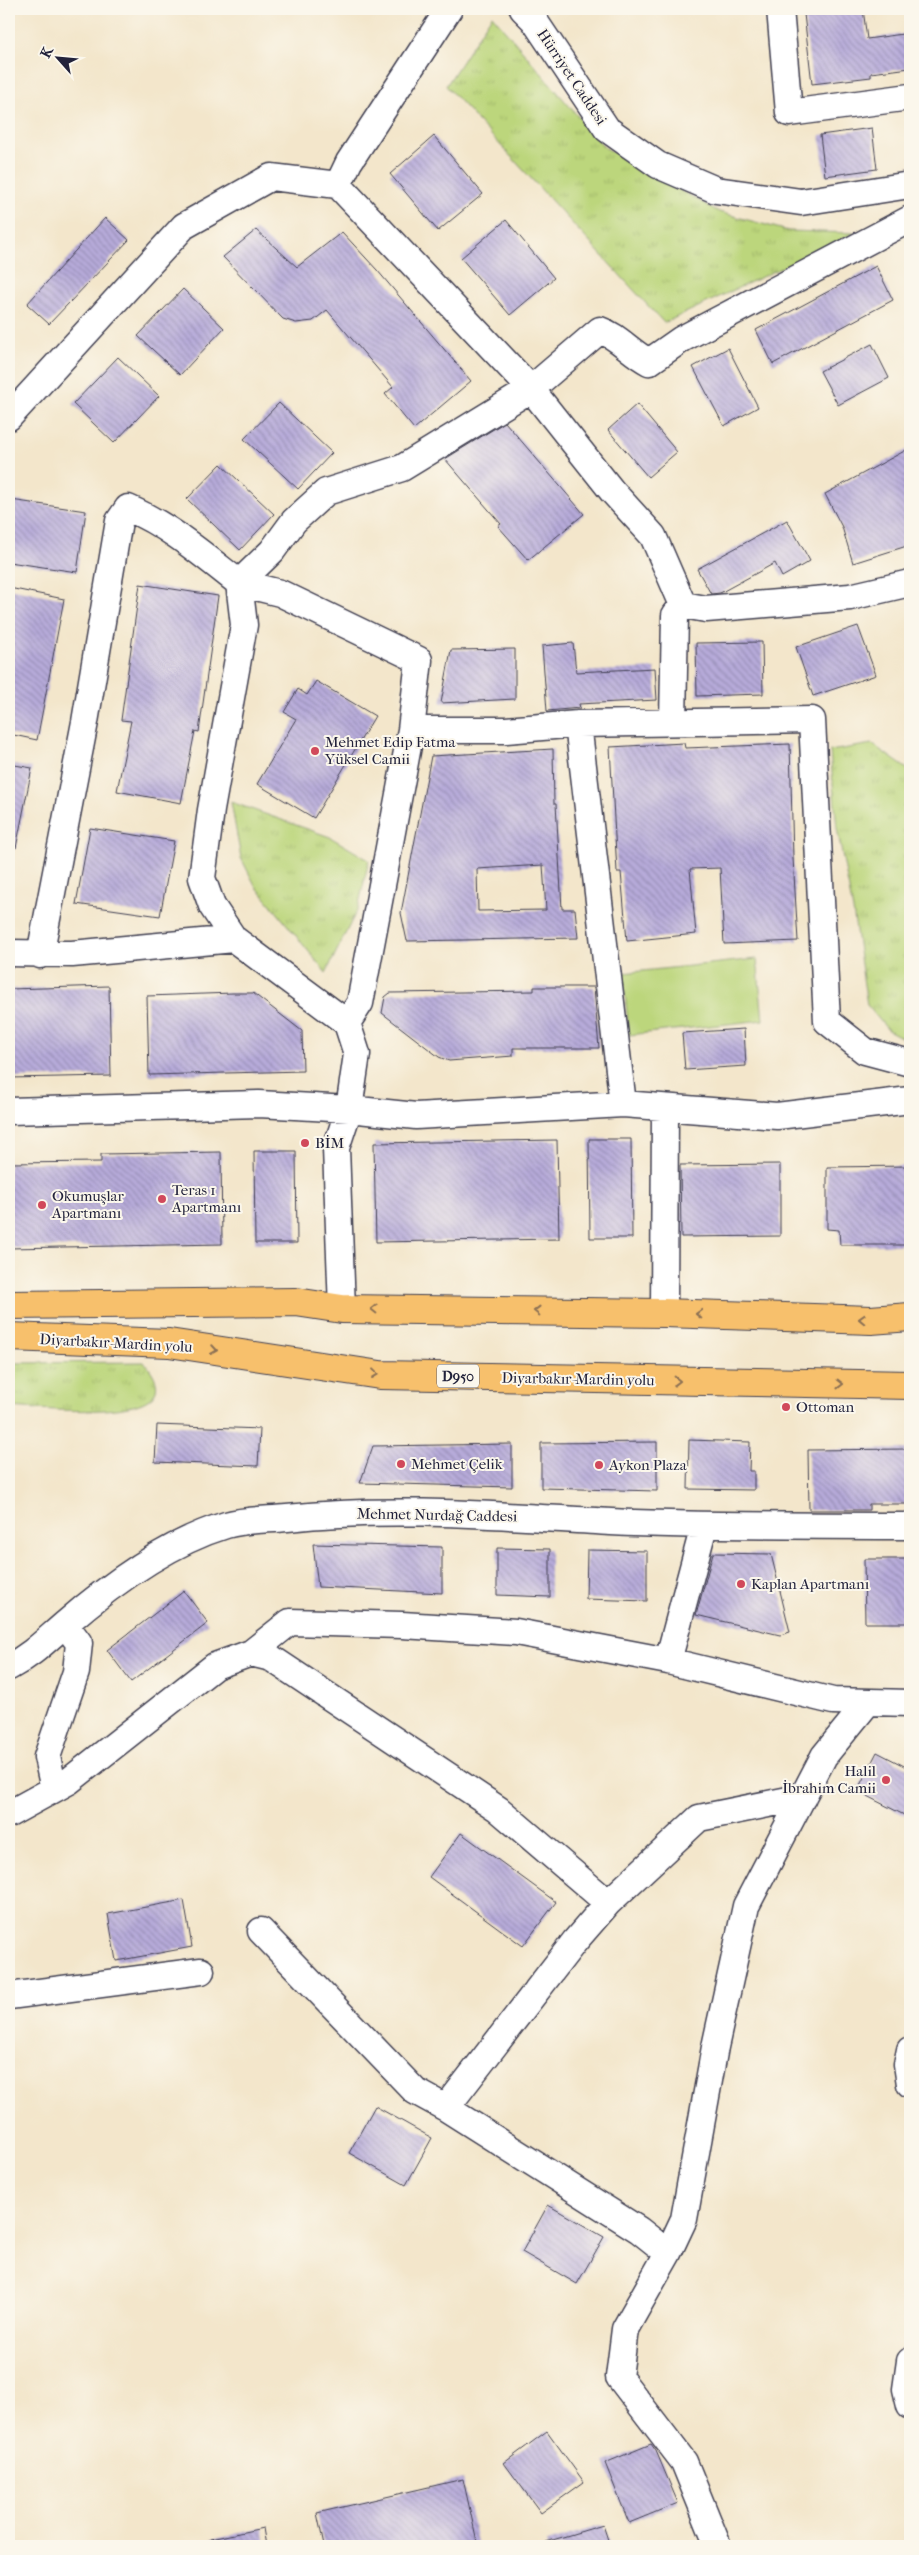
<svg xmlns="http://www.w3.org/2000/svg" width="919" height="2555" viewBox="0 0 919 2555" font-family="'IM FELL French Canon',serif">
<style>
.grass{fill:url(#grass-tufts);stroke:#6f7c5b}
.pitch{fill:#bcd67b;stroke:#6f7c5b}
.building{fill:url(#building-back-hatch);fill-rule:evenodd}
.lines{fill:none;stroke-linecap:round;stroke-linejoin:round}
.minor-casing{stroke:#413f51;stroke-width:29}
.highway-casing{stroke:#413f51;stroke-width:30}
.minor{stroke:#fff;stroke-width:26}
.highway{stroke:#f7c06c;stroke-width:28}
.oneway{stroke:#8c7154}
.poi-dot{fill:#d1495b;stroke:#fbf7ec;stroke-width:2}
.labels{text-anchor:middle;dominant-baseline:central;stroke-width:4;stroke-linejoin:round;paint-order:stroke}
.shield{fill:#fbf7ec;stroke:#636270;stroke-width:1}
.shield-label{font-size:14px;font-weight:bold;fill:#22223b}
.street-label{font-size:15px;fill:#22223b;stroke:#fbf7ec}
.poi-label{font-size:15px;fill:#22223b;stroke:#fbf7ec;text-anchor:start}
</style>
<defs>
<pattern id="grass-tufts" width="24" height="20" patternUnits="userSpaceOnUse" patternTransform="scale(1.25)"><rect width="24" height="20" fill="#bcd67b"/><path d="M3 7l-1-3M5 7V3M7 7l1-3M15 17l-1-3M17 17v-4M19 17l1-3" fill="none" stroke="#a1b76b"/></pattern>
<pattern id="building-back-hatch" width="6" height="6" patternUnits="userSpaceOnUse" patternTransform="scale(1.25)"><rect width="6" height="6" fill="#b7abda"/><path d="M-1 5l2 2M0 0l6 6M5-1l2 2" fill="none" stroke="#948bb2"/></pattern>
</defs>
<rect width="100%" height="100%" fill="#fbf7ec"/>
<filter id="ink" filterUnits="userSpaceOnUse"><feTurbulence type="fractalNoise" baseFrequency=".02" numOctaves="2"/><feDisplacementMap in="SourceGraphic" scale="10" xChannelSelector="R" yChannelSelector="G"/><feConvolveMatrix kernelMatrix="1 2 1 2 8 2 1 2 1" color-interpolation-filters="sRGB"/></filter>
<filter id="wash" filterUnits="userSpaceOnUse"><feTurbulence type="fractalNoise" baseFrequency=".0096" numOctaves="4" result="noise"/><feDisplacementMap in="SourceGraphic" scale="20" xChannelSelector="R" yChannelSelector="G"/><feGaussianBlur stdDeviation="1.12" result="paint"/><feColorMatrix in="noise" values="0 0 0 0 0 0 0 0 0 0 0 0 0 0 0 0 0 1.4 0 .05"/><feComposite in="paint" operator="in"/></filter>
<g filter="url(#wash)">
<rect width="100%" height="100%" fill="#f3e6cb"/>
<!-- grass -->
<path class="grass" d="M 492,15 L 604,147 L 719,212 L 788,231 L 855,233 L 664,323 L 446,86 Z
M 872,744 L 910,771 L 910,1042 L 888,1030 L 867,1005 L 853,910 L 837,828 L 830,751 Z
M 231,802 L 330,837 L 369,860 L 358,908 L 326,973 L 255,885 L 241,858 Z
M 144,1362 C 203,1428 37,1408 9,1407 L 9,1363 Z"/>
<!-- pitch -->
<path class="pitch" d="M 757,959 L 763,1020 L 629,1035 L 623,973 Z"/>
<g id="blocks">
<!-- building -->
<path class="building" d="M 852,9 L 863,9 L 867,39 L 910,33 L 910,68 L 871,73 L 871,77 L 812,84 L 804,14 Z
M 872,128 L 877,169 L 825,176 L 820,135 Z
M 434,136 L 483,194 L 438,231 L 390,174 Z
M 105,218 L 129,240 L 49,324 L 27,304 Z
M 506,220 L 554,278 L 510,315 L 461,258 Z
M 256,230 L 297,267 L 342,232 L 377,270 L 471,381 L 414,429 L 385,394 L 393,387 L 327,310 L 313,321 L 296,323 L 283,319 L 223,257 Z
M 876,266 L 893,300 L 773,364 L 756,330 Z
M 183,289 L 224,328 L 180,375 L 138,336 Z
M 872,344 L 889,378 L 838,405 L 820,371 Z
M 728,348 L 758,407 L 724,426 L 693,367 Z
M 118,357 L 159,396 L 114,443 L 73,404 Z
M 279,403 L 332,453 L 298,489 L 244,439 Z
M 637,404 L 677,452 L 648,477 L 608,430 Z
M 505,422 L 584,514 L 528,560 L 498,526 L 501,524 L 445,459 Z
M 910,448 L 910,545 L 853,563 L 842,527 L 825,494 Z
M 221,464 L 274,514 L 240,550 L 187,499 Z
M 11,500 L 86,511 L 77,572 L 9,562 Z
M 787,520 L 810,561 L 782,577 L 775,563 L 720,593 L 711,594 L 697,569 Z
M 140,584 L 218,596 L 199,732 L 195,731 L 181,803 L 117,791 L 131,721 L 121,720 Z
M 9,588 L 64,599 L 37,740 L 9,734 Z
M 858,626 L 876,675 L 813,696 L 796,647 Z
M 762,642 L 763,694 L 697,696 L 696,643 Z
M 573,643 L 576,672 L 655,668 L 657,700 L 579,704 L 580,708 L 547,711 L 542,646 Z
M 515,649 L 515,699 L 441,703 L 451,650 Z
M 316,681 L 375,716 L 314,818 L 257,784 L 296,719 L 284,712 L 298,689 L 307,695 Z
M 684,743 L 685,748 L 790,744 L 793,858 L 798,941 L 724,944 L 720,868 L 690,869 L 696,934 L 627,941 L 621,872 L 617,872 L 610,747 Z
M 553,749 L 554,804 L 556,804 L 562,909 L 575,909 L 578,938 L 407,941 L 401,913 L 431,756 ZM 543,865 L 546,910 L 478,911 L 477,869 Z
M 9,764 L 32,768 L 16,848 L 9,847 Z
M 90,828 L 174,841 L 160,916 L 76,904 Z
M 109,986 L 111,1076 L 9,1078 L 9,989 Z
M 534,987 L 594,987 L 599,1048 L 513,1048 L 513,1056 L 449,1061 L 439,1057 L 382,1013 L 385,997 L 390,993 L 534,991 Z
M 233,993 L 253,993 L 302,1031 L 303,1071 L 149,1075 L 147,996 Z
M 744,1029 L 746,1066 L 685,1070 L 682,1033 Z
M 589,1139 L 631,1139 L 632,1238 L 590,1238 Z
M 557,1140 L 559,1239 L 376,1242 L 374,1143 Z
M 254,1151 L 296,1151 L 297,1243 L 255,1243 Z
M 221,1152 L 222,1244 L 9,1248 L 9,1163 L 101,1162 L 101,1154 Z
M 780,1164 L 780,1236 L 681,1237 L 680,1165 Z
M 910,1166 L 910,1245 L 840,1245 L 839,1230 L 827,1229 L 827,1167 Z
M 157,1425 L 260,1429 L 258,1466 L 155,1462 Z
M 689,1440 L 750,1442 L 749,1471 L 754,1471 L 754,1490 L 688,1489 Z
M 657,1442 L 657,1491 L 541,1488 L 541,1443 Z
M 512,1444 L 512,1487 L 360,1483 L 373,1446 Z
M 910,1449 L 910,1504 L 869,1504 L 869,1510 L 809,1510 L 808,1450 Z
M 313,1544 L 442,1547 L 442,1593 L 318,1587 Z
M 497,1548 L 550,1549 L 550,1597 L 497,1595 Z
M 587,1550 L 647,1551 L 647,1601 L 586,1599 Z
M 713,1553 L 771,1554 L 790,1632 L 780,1635 L 696,1615 Z
M 864,1559 L 910,1559 L 910,1623 L 865,1623 Z
M 184,1591 L 208,1623 L 131,1682 L 107,1650 Z
M 877,1752 L 910,1769 L 910,1818 L 857,1791 Z
M 461,1833 L 556,1902 L 523,1946 L 429,1877 Z
M 184,1900 L 192,1947 L 116,1961 L 108,1914 Z
M 375,2106 L 432,2138 L 406,2185 L 349,2153 Z
M 548,2205 L 604,2237 L 577,2284 L 522,2252 Z
M 547,2431 L 584,2482 L 541,2513 L 504,2463 Z
M 651,2444 L 656,2451 L 678,2503 L 629,2523 L 605,2463 Z
M 463,2479 L 478,2546 L 324,2546 L 317,2513 Z
M 603,2525 L 610,2546 L 547,2546 L 546,2542 Z
M 263,2528 L 266,2546 L 211,2546 L 210,2539 Z"/>
</g>
</g>
<g filter="url(#ink)">
<use href="#blocks" fill-opacity="0" stroke="#413f51" stroke-width="1"/>
<g class="lines">
<defs>
<path id="minor" d="M 523,9 L 534,20 L 607,129 L 658,165 L 716,190 L 801,202 L 910,185
M 780,9 L 789,113 L 910,97
M 338,185 L 531,389 L 600,330 C 618,336 631,353 649,362 L 682,339 L 910,219
M 9,417 L 184,226 L 271,177 L 338,185 L 349,162 L 449,9
M 239,583 L 280,593 L 419,660 L 411,730 L 506,730 L 578,724 L 812,720 L 827,1021 L 865,1051 L 910,1063
M 239,583 L 272,551 L 294,521 L 326,492 L 402,468 L 531,389 L 612,491 L 653,536 L 683,605
M 673,722 L 675,615 L 683,605 L 706,609 L 850,597 L 910,583
M 578,724 L 623,1104
M 9,953 L 72,954 L 234,939
M 40,955 L 85,722 L 119,521 L 128,508 C 170,526 203,555 239,583 L 244,625 L 211,810 L 202,878 L 212,906 L 234,939 L 347,1023 L 357,1054 L 349,1109 L 336,1148 L 342,1309
M 347,1023 L 360,1003 L 411,730
M 9,1111 L 259,1104 L 349,1109 L 416,1116 L 623,1104 L 777,1116 L 910,1100
M 664,1313 L 665,1108
M 251,1653 L 290,1622 L 402,1625 L 516,1632 L 668,1661 L 833,1701 L 910,1703
M 668,1661 L 704,1526
M 9,1667 C 33,1654 44,1642 65,1624 C 111,1584 167,1543 226,1525 C 245,1519 268,1520 287,1518 C 394,1506 503,1516 611,1522 C 710,1527 810,1525 910,1526
M 54,1789 L 47,1757 L 76,1672 L 79,1643 L 65,1624
M 9,1814 L 69,1781 L 215,1666 L 251,1653 L 271,1658 L 498,1809 L 608,1903
M 261,1931 L 415,2091 L 446,2108 L 639,2230 L 668,2253 L 684,2219 L 715,2047 L 746,1906 L 824,1756 L 868,1702
M 9,1996 L 201,1971
M 910,2050 L 907,2064 L 910,2084
M 446,2108 L 575,1941 L 608,1903 L 699,1818 L 803,1797
M 668,2253 L 625,2329 L 619,2377 L 684,2462 L 718,2546
M 910,2361 L 906,2389 L 910,2406"/>
<path id="highway" d="M 9,1305 L 296,1302 L 342,1309 L 664,1313 L 871,1320 L 910,1317
M 9,1337 L 169,1343 L 380,1375 L 910,1385"/>
</defs>
<!-- minor casing -->
<use href="#minor" class="minor-casing"/>
<!-- highway casing -->
<use href="#highway" class="highway-casing"/>
<!-- minor -->
<use href="#minor" class="minor"/>
<!-- highway -->
<use href="#highway" class="highway"/>
</g>
<!-- one-way arrows -->
<defs><path id="oneway-chevron" d="M-2-3.5L2.5 0L-2 3.5" fill="none" stroke-width="1.6" stroke-linecap="round" stroke-linejoin="round" transform="scale(1.25)"/></defs>
<g class="oneway">
<use href="#oneway-chevron" transform="translate(374 1309) rotate(-179)"/>
<use href="#oneway-chevron" transform="translate(537 1311) rotate(-179)"/>
<use href="#oneway-chevron" transform="translate(699 1314) rotate(-178)"/>
<use href="#oneway-chevron" transform="translate(862 1319) rotate(-178)"/>
<use href="#oneway-chevron" transform="translate(214 1350) rotate(9)"/>
<use href="#oneway-chevron" transform="translate(375 1374) rotate(7)"/>
<use href="#oneway-chevron" transform="translate(677 1381) rotate(1)"/>
<use href="#oneway-chevron" transform="translate(840 1384) rotate(1)"/>
</g>
</g>
<!-- markers -->
<g class="poi-dot">
<circle cx="315" cy="751" r="5"/>
<circle cx="305" cy="1143" r="5"/>
<circle cx="162" cy="1199" r="5"/>
<circle cx="42" cy="1205" r="5"/>
<circle cx="786" cy="1407" r="5"/>
<circle cx="401" cy="1464" r="5"/>
<circle cx="599" cy="1465" r="5"/>
<circle cx="741" cy="1584" r="5"/>
<circle cx="886" cy="1780" r="5"/>
</g>
<g class="labels">
<!-- shield labels -->
<rect class="shield" x="437" y="1364.5" width="42" height="23" rx="4"/>
<g class="shield-label">
<text x="458" y="1376">D950</text>
</g>
<!-- street labels -->
<g class="street-label">
<text transform="translate(572 77) rotate(56)">Hürriyet Caddesi</text>
<text transform="translate(116 1343) rotate(3)">Diyarbakır-Mardin yolu</text>
<text transform="translate(578 1379) rotate(1)">Diyarbakır-Mardin yolu</text>
<text transform="translate(437 1515) rotate(1)">Mehmet Nurdağ Caddesi</text>
</g>
<!-- poi labels -->
<g class="poi-label">
<text x="325" y="742">Mehmet Edip Fatma<tspan x="325" dy="17">Yüksel Camii</tspan></text>
<text x="315" y="1143">BİM</text>
<text x="172" y="1190">Teras 1<tspan x="172" dy="17">Apartmanı</tspan></text>
<text x="52" y="1196">Okumuşlar<tspan x="52" dy="17">Apartmanı</tspan></text>
<text x="796" y="1407">Ottoman</text>
<text x="411" y="1464">Mehmet Çelik</text>
<text x="609" y="1465">Aykon Plaza</text>
<text x="751" y="1584">Kaplan Apartmanı</text>
<text x="876" y="1771" text-anchor="end">Halil<tspan x="876" dy="17">İbrahim Camii</tspan></text>
</g>
</g>
<!-- margin -->
<rect width="919" height="2555" fill="none" stroke="#fbf7ec" stroke-width="30"/>
<!-- north arrow -->
<g transform="translate(58 58) rotate(297)" stroke="#fbf7ec" stroke-width="4" paint-order="stroke">
<path d="M0-4L9 19L0 12L-9 19Z" fill="#22223b"/>
<text y="-8" font-size="14" font-weight="bold" text-anchor="middle" fill="#22223b">K</text>
</g>
</svg>
